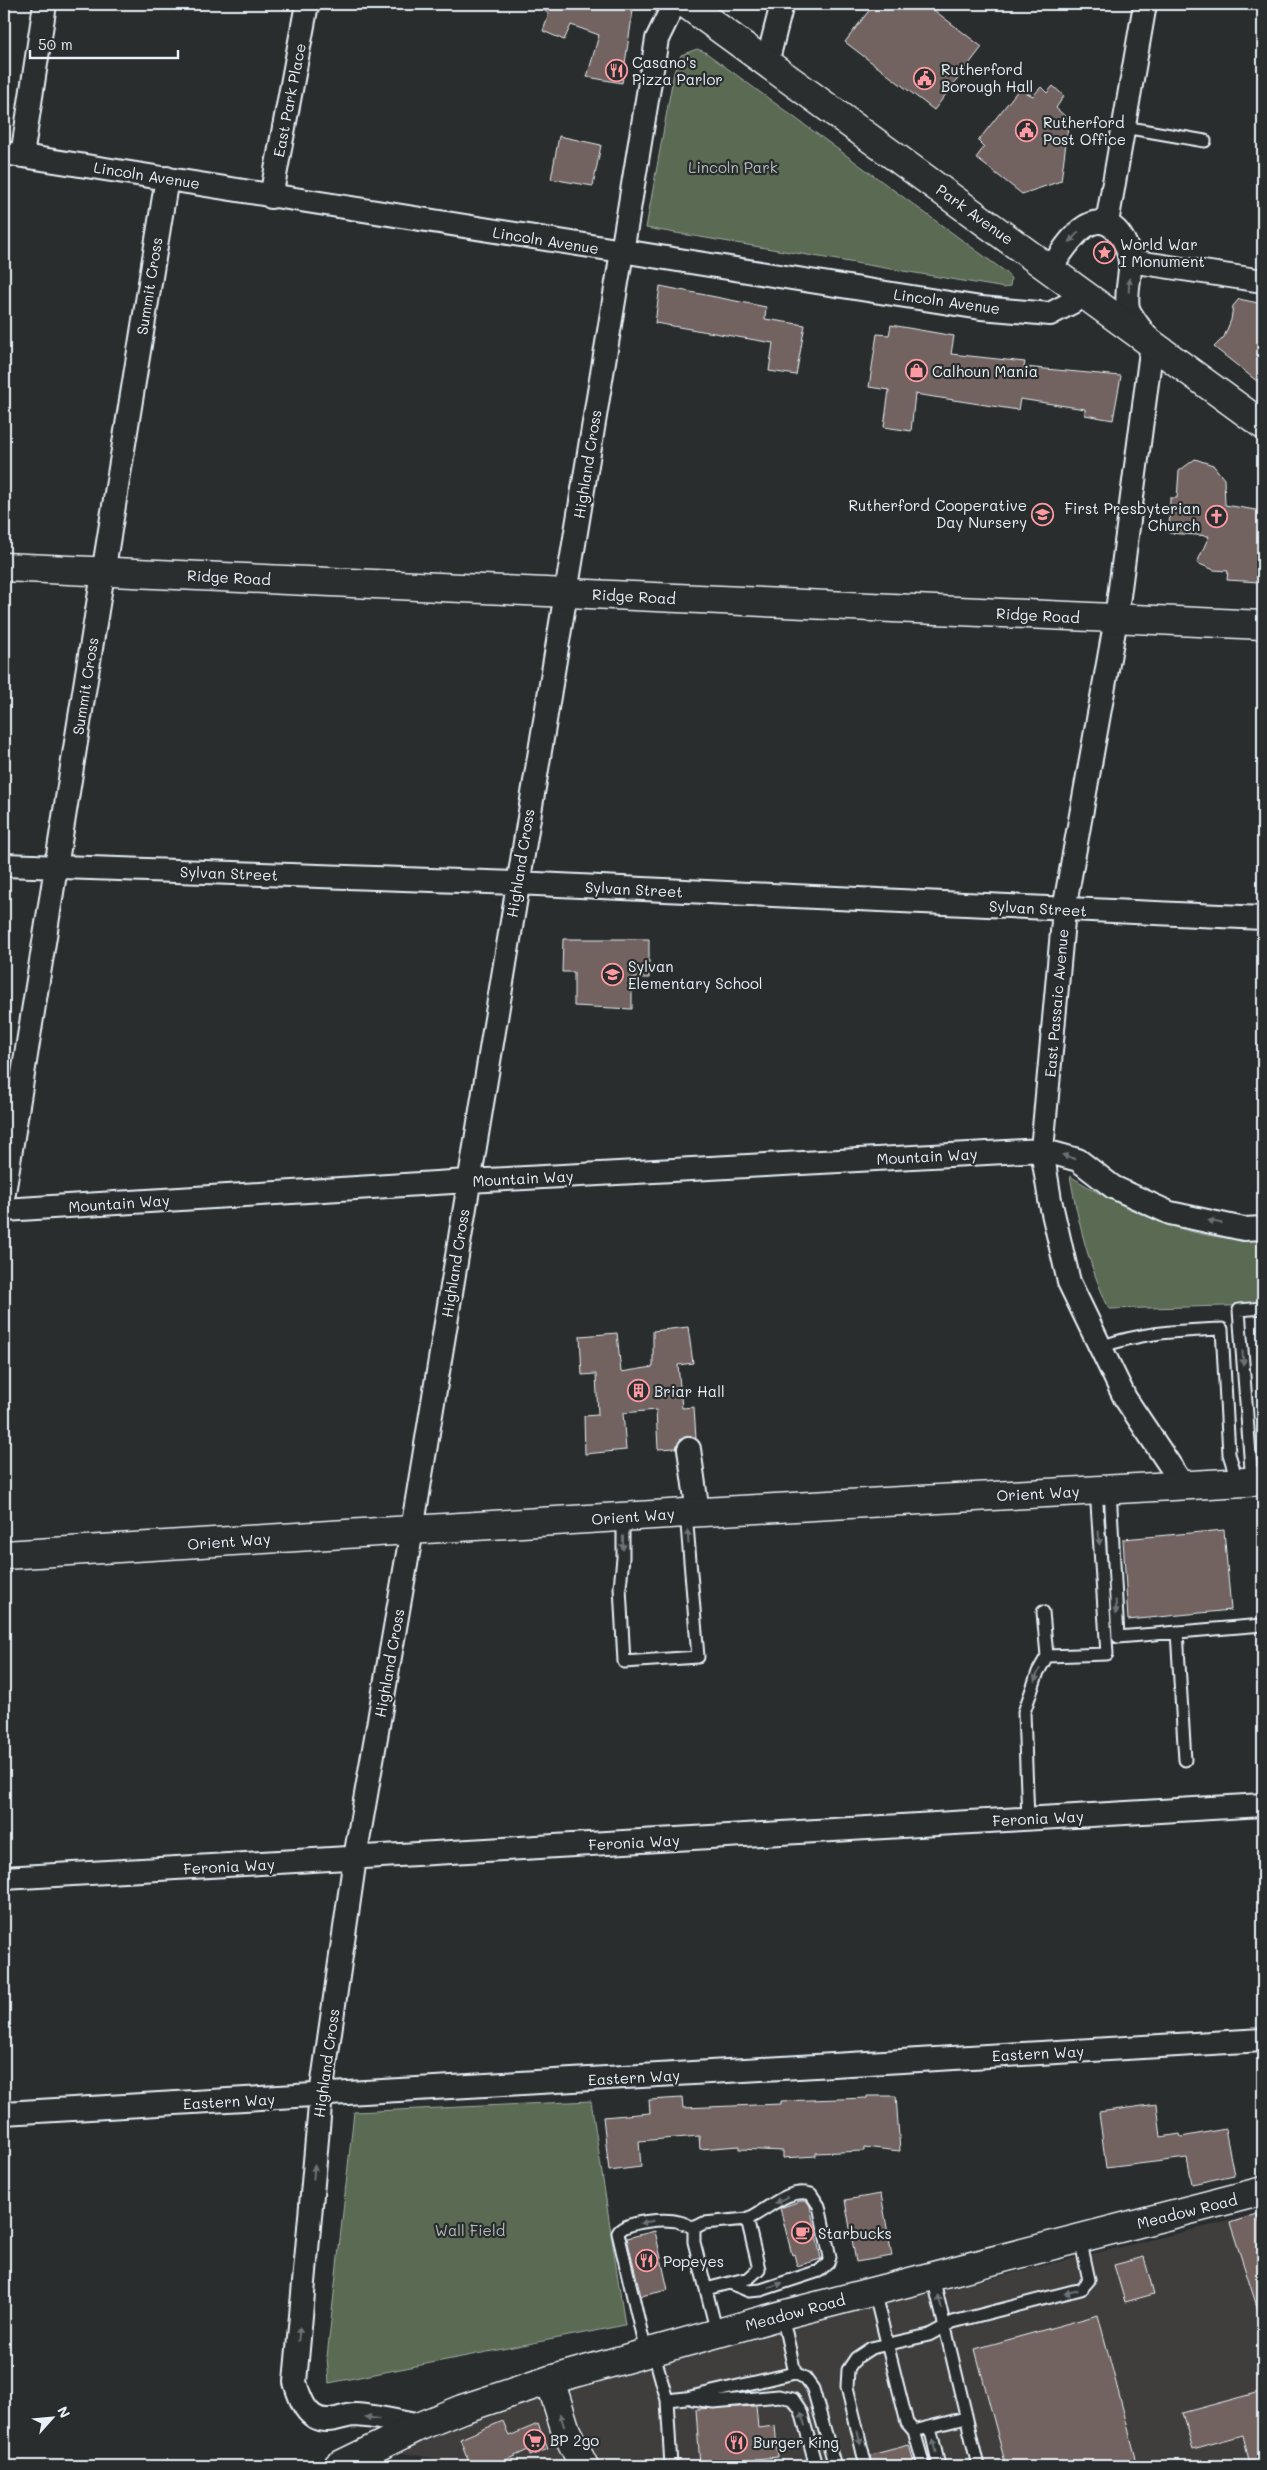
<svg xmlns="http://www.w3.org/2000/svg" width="1267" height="2470" viewBox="0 0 1267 2470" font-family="Mali,sans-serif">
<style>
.built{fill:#403e3d}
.green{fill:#5a6a53;stroke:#a1aea6}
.building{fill:#726461;stroke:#e8f1f8}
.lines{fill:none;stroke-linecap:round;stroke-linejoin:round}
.lane-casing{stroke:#e8f1f8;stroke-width:15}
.street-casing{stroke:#e8f1f8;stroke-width:26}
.secondary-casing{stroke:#e8f1f8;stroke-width:31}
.highway-casing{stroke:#e8f1f8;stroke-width:31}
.lane{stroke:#2a2d2e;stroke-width:11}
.street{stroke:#2a2d2e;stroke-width:22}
.secondary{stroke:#2a2d2e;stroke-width:28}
.highway{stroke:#2a2d2e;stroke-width:28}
.oneway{fill:#6c7275}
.labels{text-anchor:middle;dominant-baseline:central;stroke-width:4.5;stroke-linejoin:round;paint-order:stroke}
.poi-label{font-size:15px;fill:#e8f1f8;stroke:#2a2d2e;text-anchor:start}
.street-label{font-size:15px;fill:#e8f1f8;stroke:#2a2d2e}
.park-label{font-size:15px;fill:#afbbb6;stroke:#2a2d2e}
</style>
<rect width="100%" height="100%" fill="#2a2d2e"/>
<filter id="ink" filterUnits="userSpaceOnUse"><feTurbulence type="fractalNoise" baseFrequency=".02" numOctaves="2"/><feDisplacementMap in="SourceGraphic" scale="10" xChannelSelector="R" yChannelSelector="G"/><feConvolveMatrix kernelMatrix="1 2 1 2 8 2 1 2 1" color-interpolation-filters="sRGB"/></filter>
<g filter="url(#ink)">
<!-- built -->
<path class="built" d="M 1263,2213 L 1263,2466 L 476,2466 L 387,2450 L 607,2370 Z"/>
<!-- green -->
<path class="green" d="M 697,49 L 705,52 L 1007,273 L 1011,279 L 1010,286 L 1005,288 L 646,228 L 674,72 L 681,55 Z
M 1070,1176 C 1128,1212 1194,1243 1263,1239 L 1263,1305 L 1109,1309 C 1088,1263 1079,1226 1070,1176 Z
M 591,2101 L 625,2325 L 329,2383 L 327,2357 L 354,2112 Z"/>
<!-- building -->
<path class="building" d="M 535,4 L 634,4 L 622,83 L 587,77 L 599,35 L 571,25 L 564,40 L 543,31 L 549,14 Z
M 874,4 L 926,4 L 982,47 L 934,110 L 845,42 Z
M 1053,86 L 1064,96 L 1056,108 L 1069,120 L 1061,181 L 1022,194 L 976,158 L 984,147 L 978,141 L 1019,89 L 1033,96 L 1041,87 L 1047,93 Z
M 559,136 L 601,145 L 593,186 L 551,179 Z
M 660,286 L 766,307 L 765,319 L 805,325 L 796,375 L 769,371 L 773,343 L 655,323 Z
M 1239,299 L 1263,304 L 1263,386 L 1214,347 L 1224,337 L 1231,320 L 1233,306 Z
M 891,325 L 954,336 L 951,354 L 1025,362 L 1024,367 L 1121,376 L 1113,420 L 1085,415 L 1085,409 L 1020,399 L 1018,410 L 915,394 L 911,431 L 884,427 L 889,390 L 869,387 L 877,334 L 889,335 Z
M 1195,459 L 1213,465 L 1224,479 L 1225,505 L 1262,511 L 1263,562 L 1259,582 L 1227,580 L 1228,571 L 1214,570 L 1197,563 L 1209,536 L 1169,533 L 1170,498 L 1177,498 L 1179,471 Z
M 563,939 L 649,939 L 649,978 L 632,978 L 632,1009 L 574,1006 L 574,972 L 562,972 Z
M 688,1327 L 693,1363 L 678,1365 L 682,1408 L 694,1407 L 696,1438 L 687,1436 L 681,1439 L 676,1448 L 658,1449 L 656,1410 L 623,1413 L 626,1450 L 585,1454 L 584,1416 L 598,1415 L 596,1374 L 582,1375 L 580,1336 L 617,1333 L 621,1372 L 653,1367 L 653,1331 Z
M 1224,1530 L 1231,1610 L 1128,1620 L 1123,1539 Z
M 867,2096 L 896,2096 L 900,2151 L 864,2147 L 864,2151 L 816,2153 L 816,2156 L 783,2158 L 783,2151 L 739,2149 L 739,2146 L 700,2149 L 699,2136 L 639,2141 L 641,2167 L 609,2171 L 603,2117 L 650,2113 L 649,2100 L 682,2098 L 683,2108 L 781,2104 L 781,2101 L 867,2098 Z
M 1157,2104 L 1161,2137 L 1180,2134 L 1181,2137 L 1225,2129 L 1234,2175 L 1192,2184 L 1187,2158 L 1106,2168 L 1099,2112 Z
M 881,2194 L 892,2256 L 856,2262 L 845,2200 Z
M 800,2201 L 807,2201 L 810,2206 L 821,2259 L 797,2266 L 794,2254 L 792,2255 L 780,2208 Z
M 1257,2214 L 1263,2233 L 1263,2316 L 1260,2316 L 1230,2223 Z
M 655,2231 L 668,2290 L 641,2296 L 627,2238 Z
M 1144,2257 L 1154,2294 L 1125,2302 L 1114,2265 Z
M 1098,2315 L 1138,2466 L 1006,2466 L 975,2349 Z
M 1263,2391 L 1263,2466 L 1250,2466 L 1243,2435 L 1193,2449 L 1182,2413 Z
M 756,2406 L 758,2428 L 775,2426 L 778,2457 L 755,2459 L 756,2464 L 700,2466 L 696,2409 Z
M 503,2421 L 509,2436 L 538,2424 L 548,2449 L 530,2456 L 528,2450 L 495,2465 L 468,2460 L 460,2439 Z
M 909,2445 L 915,2466 L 873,2466 L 871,2455 Z"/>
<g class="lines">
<defs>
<path id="lane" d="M 1124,127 L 1205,141
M 1101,1347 C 1141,1332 1180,1331 1222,1329 L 1229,1454 L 1235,1473 L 1242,1481
M 1252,1482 L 1239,1310 L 1263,1308
M 1110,1489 L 1118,1637 L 1263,1625
M 623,1518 L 623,1558 L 620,1587 L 624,1662 L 698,1657 L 686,1513
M 1043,1612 L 1047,1656
M 1177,1632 L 1185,1760
M 1028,1819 L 1024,1712 L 1038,1672 L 1047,1656 L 1107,1654 L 1096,1489
M 933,2277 L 978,2466
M 730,2283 L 749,2291 L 761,2290 L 819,2271 L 828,2263 L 830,2257 L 819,2206 L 811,2194 C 787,2187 767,2211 747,2219
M 706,2289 L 749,2278 L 759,2269 L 747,2219 L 704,2223 L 694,2228 L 694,2242 L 717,2333
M 874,2291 L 907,2423 L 914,2431 L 924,2466
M 782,2315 L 795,2373
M 653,2350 L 667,2400 L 686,2398 L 795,2373 L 805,2378 L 813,2389 L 835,2466
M 646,2352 L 618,2233 C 624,2221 667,2218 679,2222 C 684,2223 690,2226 694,2228
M 692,2399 L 714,2402 L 779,2396 L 793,2399 L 801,2411 L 816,2466
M 667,2400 L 671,2466
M 930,2427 L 939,2466
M 914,2431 L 965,2418
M 866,2466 L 847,2387 L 848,2370 L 856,2358 L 871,2348 L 929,2335 L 953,2322 L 1081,2289 L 1089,2280 L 1080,2238"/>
<path id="street" d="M 767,63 L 782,4
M 4,153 L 981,308 L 1050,314 L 1086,295
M 22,156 L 45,4
M 271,197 L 307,4
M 1107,223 L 1145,4
M 1130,261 L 1263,281
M 1051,268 C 1064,249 1089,204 1116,230 C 1124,238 1129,251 1130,262 C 1131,276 1125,294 1128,308 C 1131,318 1146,335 1152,344 L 1116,619 L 1064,910 L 1042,1150 L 1050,1200 L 1069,1282 L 1125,1398 L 1183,1485
M 4,865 L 516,883 L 1263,918
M 4,1193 C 59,855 111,516 167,178
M 4,1210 L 468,1181 L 1042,1150 L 1078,1160 L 1113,1187 L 1170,1213 L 1244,1229 L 1263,1228
M 689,1449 L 698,1513
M 4,1878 L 1263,1805
M 4,2113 L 1263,2040
M 420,2426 C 399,2422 376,2416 355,2415 C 346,2415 337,2420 328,2420 C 307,2421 300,2399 295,2382 L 321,2095 L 355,1858 L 412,1530 L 657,39 L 674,4"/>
<path id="secondary" d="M 686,4 L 1263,425
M 4,567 L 1263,625
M 4,1555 L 686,1513 L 1263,1481
M 338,2466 L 420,2426 L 462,2409 L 550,2380 L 782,2315 L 1263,2191"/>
<path id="highway" d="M 550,2380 L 566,2431 L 584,2466"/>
</defs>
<!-- lane casing -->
<use href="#lane" class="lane-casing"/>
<!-- street casing -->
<use href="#street" class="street-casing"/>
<!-- secondary casing -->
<use href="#secondary" class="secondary-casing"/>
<!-- highway casing -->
<use href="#highway" class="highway-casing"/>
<!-- lane -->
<use href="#lane" class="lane"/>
<!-- street -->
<use href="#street" class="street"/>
<!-- secondary -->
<use href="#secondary" class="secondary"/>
<!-- highway -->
<use href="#highway" class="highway"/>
</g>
<!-- one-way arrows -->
<defs><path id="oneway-solid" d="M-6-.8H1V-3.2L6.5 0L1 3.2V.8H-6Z" transform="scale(1.25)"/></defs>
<g class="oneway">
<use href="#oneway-solid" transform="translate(1074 237) rotate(131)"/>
<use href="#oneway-solid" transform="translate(1129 285) rotate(-88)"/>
<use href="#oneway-solid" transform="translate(1069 1157) rotate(-162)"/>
<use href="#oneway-solid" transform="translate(1215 1222) rotate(-168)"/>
<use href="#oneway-solid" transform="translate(1243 1358) rotate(85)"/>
<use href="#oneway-solid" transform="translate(688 1537) rotate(-94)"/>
<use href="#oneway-solid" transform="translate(1099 1538) rotate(86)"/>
<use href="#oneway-solid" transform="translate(623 1543) rotate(90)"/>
<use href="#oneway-solid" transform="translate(1116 1607) rotate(87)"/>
<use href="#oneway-solid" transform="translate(1037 1675) rotate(113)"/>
<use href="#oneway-solid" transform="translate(314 2172) rotate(-85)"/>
<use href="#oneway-solid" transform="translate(781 2200) rotate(154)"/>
<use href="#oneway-solid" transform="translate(647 2222) rotate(169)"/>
<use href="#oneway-solid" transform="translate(776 2285) rotate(-18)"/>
<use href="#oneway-solid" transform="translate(1071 2292) rotate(166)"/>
<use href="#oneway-solid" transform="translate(940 2302) rotate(-106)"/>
<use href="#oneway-solid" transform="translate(299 2334) rotate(-85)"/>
<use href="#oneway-solid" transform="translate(372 2418) rotate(-170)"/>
<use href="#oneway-solid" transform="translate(803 2419) rotate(-107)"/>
<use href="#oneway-solid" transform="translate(562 2420) rotate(-108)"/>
<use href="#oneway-solid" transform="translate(859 2438) rotate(76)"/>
<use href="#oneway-solid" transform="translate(934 2446) rotate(-103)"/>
</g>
</g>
<!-- icons -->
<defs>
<symbol id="restaurant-ring" viewBox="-11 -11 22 22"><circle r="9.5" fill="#2a2d2e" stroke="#ff9aa2" stroke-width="1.5"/><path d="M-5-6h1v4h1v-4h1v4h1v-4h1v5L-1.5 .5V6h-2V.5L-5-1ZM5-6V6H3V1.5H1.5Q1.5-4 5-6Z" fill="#ff9aa2"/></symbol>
<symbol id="civic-ring" viewBox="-11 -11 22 22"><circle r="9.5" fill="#2a2d2e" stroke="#ff9aa2" stroke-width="1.5"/><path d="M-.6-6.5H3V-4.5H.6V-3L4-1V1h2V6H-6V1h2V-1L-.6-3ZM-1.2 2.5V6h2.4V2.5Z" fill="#ff9aa2"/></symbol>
<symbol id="sight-ring" viewBox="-11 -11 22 22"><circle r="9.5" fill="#2a2d2e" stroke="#ff9aa2" stroke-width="1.5"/><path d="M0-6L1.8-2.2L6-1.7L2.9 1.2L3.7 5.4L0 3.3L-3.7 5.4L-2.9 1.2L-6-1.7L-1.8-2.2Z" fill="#ff9aa2"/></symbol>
<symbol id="shop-ring" viewBox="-11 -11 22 22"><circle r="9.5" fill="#2a2d2e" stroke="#ff9aa2" stroke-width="1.5"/><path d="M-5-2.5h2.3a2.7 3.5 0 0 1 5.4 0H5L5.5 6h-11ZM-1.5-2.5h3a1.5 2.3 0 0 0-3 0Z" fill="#ff9aa2"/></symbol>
<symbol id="school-ring" viewBox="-11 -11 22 22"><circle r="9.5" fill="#2a2d2e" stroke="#ff9aa2" stroke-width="1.5"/><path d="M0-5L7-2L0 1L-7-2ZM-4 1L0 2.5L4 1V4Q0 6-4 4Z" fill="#ff9aa2"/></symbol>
<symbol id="church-ring" viewBox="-11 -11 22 22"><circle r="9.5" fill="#2a2d2e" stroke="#ff9aa2" stroke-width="1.5"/><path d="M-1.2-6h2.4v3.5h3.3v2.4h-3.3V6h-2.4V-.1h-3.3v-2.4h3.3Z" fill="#ff9aa2"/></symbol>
<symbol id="building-ring" viewBox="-11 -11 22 22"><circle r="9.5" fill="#2a2d2e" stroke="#ff9aa2" stroke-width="1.5"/><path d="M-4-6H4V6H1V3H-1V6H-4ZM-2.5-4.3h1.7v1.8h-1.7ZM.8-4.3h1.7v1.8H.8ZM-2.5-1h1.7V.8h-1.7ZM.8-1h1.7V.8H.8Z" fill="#ff9aa2"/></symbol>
<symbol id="cafe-ring" viewBox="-11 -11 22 22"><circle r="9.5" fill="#2a2d2e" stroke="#ff9aa2" stroke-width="1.5"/><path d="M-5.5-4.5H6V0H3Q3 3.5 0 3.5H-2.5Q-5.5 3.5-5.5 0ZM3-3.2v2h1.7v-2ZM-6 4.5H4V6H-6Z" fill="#ff9aa2"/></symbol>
<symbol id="supermarket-ring" viewBox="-11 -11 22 22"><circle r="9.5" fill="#2a2d2e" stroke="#ff9aa2" stroke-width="1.5"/><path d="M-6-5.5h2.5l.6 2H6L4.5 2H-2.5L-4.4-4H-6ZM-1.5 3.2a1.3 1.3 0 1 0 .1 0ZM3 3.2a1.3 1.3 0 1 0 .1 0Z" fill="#ff9aa2"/></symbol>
</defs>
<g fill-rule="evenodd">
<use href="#restaurant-ring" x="604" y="58" width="25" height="25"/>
<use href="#civic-ring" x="912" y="66" width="25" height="25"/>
<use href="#civic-ring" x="1014" y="118" width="25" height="25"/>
<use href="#sight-ring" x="1092" y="240" width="25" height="25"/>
<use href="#shop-ring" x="904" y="358" width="25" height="25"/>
<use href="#school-ring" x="1030" y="502" width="25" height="25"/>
<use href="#church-ring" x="1204" y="504" width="25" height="25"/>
<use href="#school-ring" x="600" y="962" width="25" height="25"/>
<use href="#building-ring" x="626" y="1378" width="25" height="25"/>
<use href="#cafe-ring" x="790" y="2220" width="25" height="25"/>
<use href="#restaurant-ring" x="634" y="2248" width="25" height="25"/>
<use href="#supermarket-ring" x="522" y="2428" width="25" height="25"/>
<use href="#restaurant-ring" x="724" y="2430" width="25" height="25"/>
</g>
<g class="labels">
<!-- poi labels -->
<g class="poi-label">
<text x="632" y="62">Casano's<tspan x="632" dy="17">Pizza Parlor</tspan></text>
<text x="941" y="69">Rutherford<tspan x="941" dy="17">Borough Hall</tspan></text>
<text x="1043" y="122">Rutherford<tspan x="1043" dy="17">Post Office</tspan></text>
<text x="1120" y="244">World War<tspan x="1120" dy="17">I Monument</tspan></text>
<text x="932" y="371">Calhoun Mania</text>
<text x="1027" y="505" text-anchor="end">Rutherford Cooperative<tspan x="1027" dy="17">Day Nursery</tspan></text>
<text x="1200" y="508" text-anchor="end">First Presbyterian<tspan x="1200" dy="17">Church</tspan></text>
<text x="628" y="966">Sylvan<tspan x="628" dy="17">Elementary School</tspan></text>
<text x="654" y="1391">Briar Hall</text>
<text x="818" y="2233">Starbucks</text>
<text x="663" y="2261">Popeyes</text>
<text x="550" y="2440">BP 2go</text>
<text x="753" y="2442">Burger King</text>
</g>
<!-- street labels -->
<g class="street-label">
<text transform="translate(289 100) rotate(-79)">East Park Place</text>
<text transform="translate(147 175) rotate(9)">Lincoln Avenue</text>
<text transform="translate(975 214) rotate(36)">Park Avenue</text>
<text transform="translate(546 240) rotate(9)">Lincoln Avenue</text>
<text transform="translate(149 286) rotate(-81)">Summit Cross</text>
<text transform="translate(947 301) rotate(8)">Lincoln Avenue</text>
<text transform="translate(587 464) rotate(-81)">Highland Cross</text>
<text transform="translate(229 577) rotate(3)">Ridge Road</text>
<text transform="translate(634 596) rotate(3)">Ridge Road</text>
<text transform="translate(1038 615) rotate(3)">Ridge Road</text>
<text transform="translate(85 686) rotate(-81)">Summit Cross</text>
<text transform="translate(520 863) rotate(-81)">Highland Cross</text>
<text transform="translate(229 873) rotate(2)">Sylvan Street</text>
<text transform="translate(634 889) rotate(3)">Sylvan Street</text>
<text transform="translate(1038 908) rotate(3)">Sylvan Street</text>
<text transform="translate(1056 1003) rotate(-85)">East Passaic Avenue</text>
<text transform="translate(927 1156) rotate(-3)">Mountain Way</text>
<text transform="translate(523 1178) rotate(-3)">Mountain Way</text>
<text transform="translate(119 1203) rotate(-4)">Mountain Way</text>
<text transform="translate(455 1263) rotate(-81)">Highland Cross</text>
<text transform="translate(1038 1493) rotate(-3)">Orient Way</text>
<text transform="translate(633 1516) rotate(-4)">Orient Way</text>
<text transform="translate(229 1541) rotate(-4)">Orient Way</text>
<text transform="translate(389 1663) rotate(-80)">Highland Cross</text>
<text transform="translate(1038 1818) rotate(-3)">Feronia Way</text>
<text transform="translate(634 1842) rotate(-3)">Feronia Way</text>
<text transform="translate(229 1866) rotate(-3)">Feronia Way</text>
<text transform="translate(1038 2053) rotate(-3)">Eastern Way</text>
<text transform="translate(326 2063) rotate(-82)">Highland Cross</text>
<text transform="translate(634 2077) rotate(-3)">Eastern Way</text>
<text transform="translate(229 2101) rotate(-3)">Eastern Way</text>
<text transform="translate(1187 2211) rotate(-14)">Meadow Road</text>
<text transform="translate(795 2312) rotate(-15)">Meadow Road</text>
</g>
<!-- park labels -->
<g class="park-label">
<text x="733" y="167">Lincoln Park</text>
<text x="470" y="2230">Wall Field</text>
</g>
</g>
<!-- margin -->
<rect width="1267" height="2470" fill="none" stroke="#2a2d2e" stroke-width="20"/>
<rect x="10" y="10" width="1247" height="2450" fill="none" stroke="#e8f1f8" stroke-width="2" filter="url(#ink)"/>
<!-- north arrow -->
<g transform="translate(52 2418) rotate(63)" stroke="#2a2d2e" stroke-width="4" paint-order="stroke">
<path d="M0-4L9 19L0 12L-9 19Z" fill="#e8f1f8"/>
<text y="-8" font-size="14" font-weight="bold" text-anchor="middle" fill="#e8f1f8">N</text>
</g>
<!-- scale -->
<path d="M30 50v8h148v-8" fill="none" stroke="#e8f1f8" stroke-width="2.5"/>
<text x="38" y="50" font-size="15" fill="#e8f1f8" stroke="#2a2d2e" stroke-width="4" paint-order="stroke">50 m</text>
</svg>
